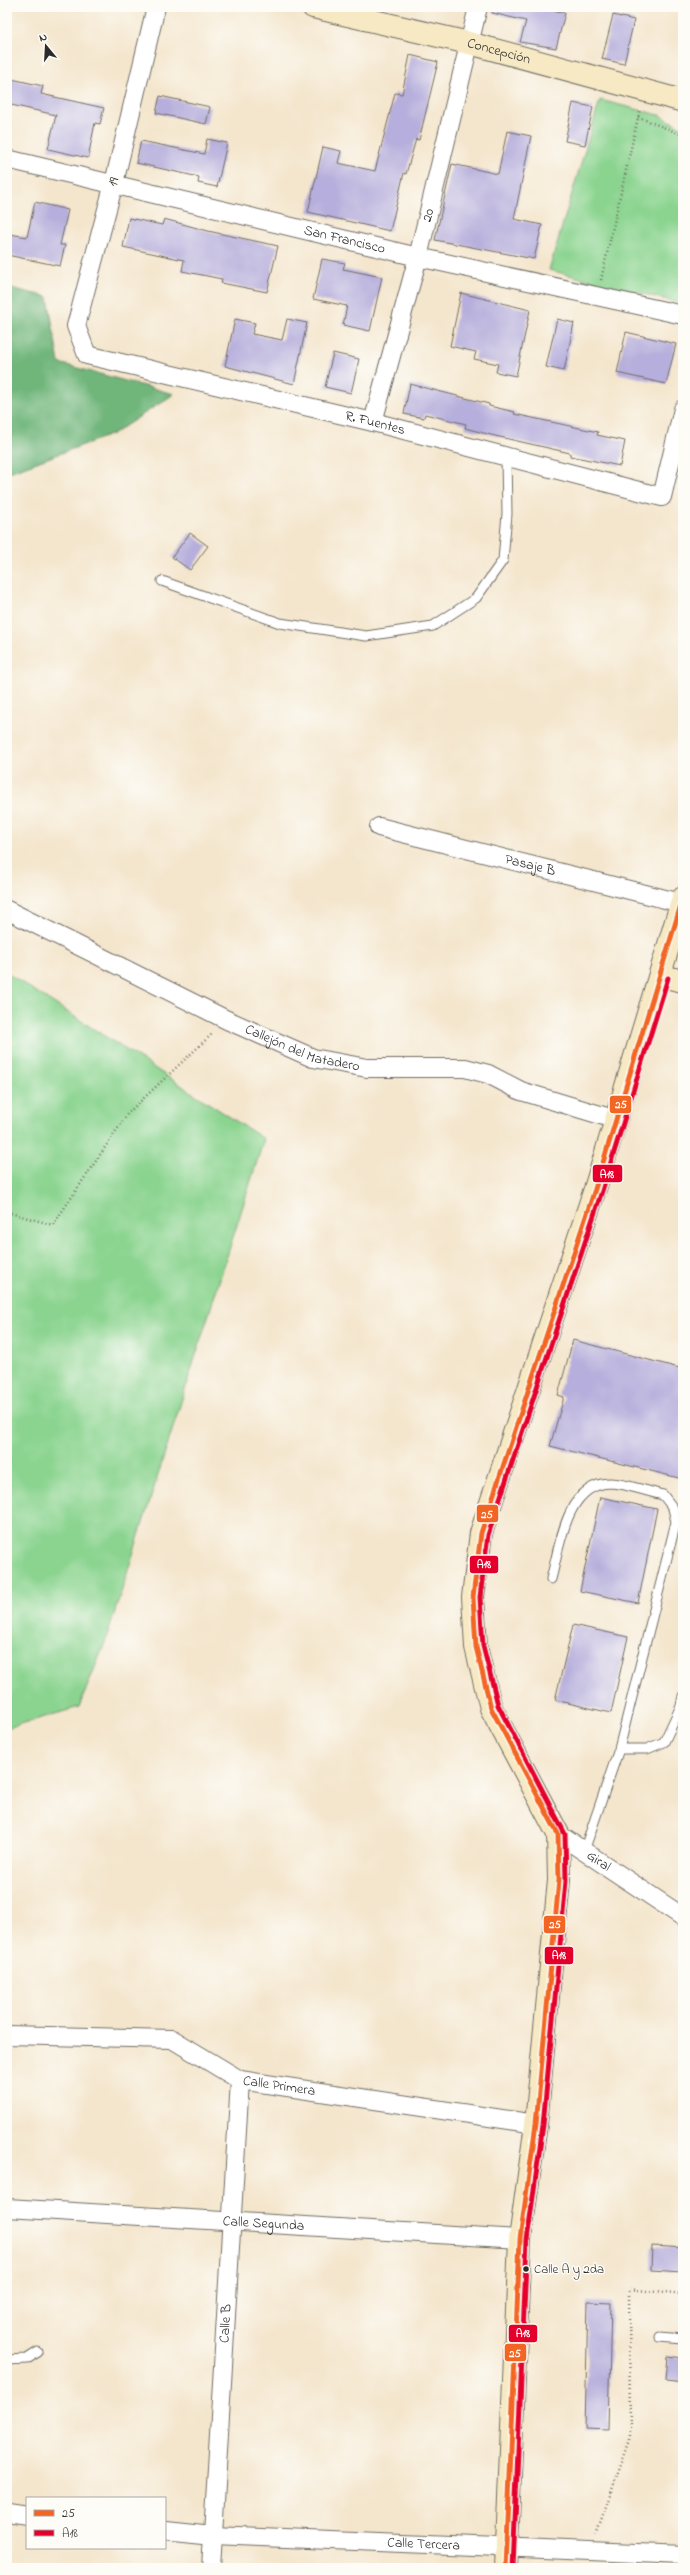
<svg xmlns="http://www.w3.org/2000/svg" width="690" height="2575" viewBox="0 0 690 2575" font-family="'Indie Flower',sans-serif">
<style>
.green{fill:#8bd490;stroke:#5b805e}
.forest{fill:#70b67a;stroke:#4e7052}
.building{fill:#b6aedc}
.lines{fill:none;stroke-linecap:round;stroke-linejoin:round}
.lane-casing{stroke:#716c64;stroke-width:11}
.street-casing{stroke:#716c64;stroke-width:20}
.secondary-casing{stroke:#716c64;stroke-width:24}
.path{stroke:#716c64;stroke-width:2.5;stroke-dasharray:1 3;stroke-linecap:butt}
.lane{stroke:#fff;stroke-width:9}
.street{stroke:#fff;stroke-width:18}
.secondary{stroke:#f6e9c3;stroke-width:22}
.bus-1-casing{stroke:#fdfcf7;stroke-width:8}
.bus-2-casing{stroke:#fdfcf7;stroke-width:8}
.bus-1{stroke:#f26522;stroke-width:5}
.bus-2{stroke:#e4002b;stroke-width:5}
.bus-dot{fill:#2b2b2b;stroke:#fdfcf7;stroke-width:1.5}
.labels{text-anchor:middle;dominant-baseline:central;stroke-width:3;stroke-linejoin:round;paint-order:stroke}
.bus-label{font-size:13px;fill:#2b2b2b;stroke:#fdfcf7;text-anchor:start}
.street-label{font-size:14px;fill:#2b2b2b;stroke:#fdfcf7}
.line-badge{stroke:#fdfcf7;stroke-width:1.5}
.badge-label{font-size:11px;text-anchor:middle;font-weight:bold;fill:#fff}
</style>
<rect width="100%" height="100%" fill="#fdfcf7"/>
<filter id="ink" filterUnits="userSpaceOnUse"><feTurbulence type="fractalNoise" baseFrequency=".025" numOctaves="2"/><feDisplacementMap in="SourceGraphic" scale="8" xChannelSelector="R" yChannelSelector="G"/><feConvolveMatrix kernelMatrix="1 2 1 2 8 2 1 2 1" color-interpolation-filters="sRGB"/></filter>
<filter id="wash" filterUnits="userSpaceOnUse"><feTurbulence type="fractalNoise" baseFrequency=".012" numOctaves="4" result="noise"/><feDisplacementMap in="SourceGraphic" scale="16" xChannelSelector="R" yChannelSelector="G"/><feGaussianBlur stdDeviation="0.9" result="paint"/><feColorMatrix in="noise" values="0 0 0 0 0 0 0 0 0 0 0 0 0 0 0 0 0 1.4 0 .05"/><feComposite in="paint" operator="in"/></filter>
<g filter="url(#wash)">
<rect width="100%" height="100%" fill="#f4e6cd"/>
<!-- green -->
<path class="green" d="M 600,100 L 659,115 L 683,128 L 683,304 L 549,270 Z
M 7,973 L 264,1139 L 106,1640 L 79,1707 L 7,1728 Z"/>
<!-- forest -->
<path class="forest" d="M 7,287 L 48,297 L 59,363 L 174,394 L 113,434 L 7,473 Z"/>
<g id="blocks">
<!-- building -->
<path class="building" d="M 493,7 L 542,7 L 565,13 L 556,48 L 520,42 L 526,21 L 492,13 Z
M 613,15 L 634,20 L 624,64 L 602,59 Z
M 410,55 L 438,62 L 419,140 L 416,139 L 406,174 L 404,173 L 390,231 L 308,212 L 323,147 L 341,151 L 338,163 L 375,171 L 395,93 L 402,94 Z
M 7,78 L 43,86 L 41,94 L 104,108 L 100,124 L 95,123 L 88,158 L 48,149 L 56,115 L 7,104 Z
M 160,96 L 210,107 L 206,124 L 156,113 Z
M 573,103 L 593,107 L 585,145 L 565,141 Z
M 507,131 L 531,136 L 514,219 L 542,225 L 534,259 L 435,240 L 452,164 L 498,174 Z
M 207,139 L 227,143 L 217,187 L 198,183 L 199,177 L 136,163 L 141,141 L 204,154 Z
M 35,202 L 68,210 L 60,245 L 65,245 L 60,266 L 7,255 L 10,234 L 27,237 Z
M 129,218 L 162,225 L 164,219 L 208,231 L 278,246 L 267,292 L 221,283 L 222,279 L 182,271 L 184,260 L 123,247 Z
M 322,259 L 345,263 L 343,269 L 382,277 L 370,331 L 343,325 L 347,306 L 313,299 Z
M 461,293 L 530,310 L 516,376 L 496,372 L 498,364 L 474,359 L 476,352 L 450,346 Z
M 235,319 L 255,323 L 252,334 L 282,340 L 287,319 L 307,323 L 294,384 L 225,366 Z
M 557,319 L 574,323 L 564,371 L 546,367 Z
M 626,332 L 676,344 L 666,384 L 617,373 Z
M 333,353 L 359,359 L 351,393 L 325,387 Z
M 410,384 L 489,404 L 489,406 L 515,412 L 514,414 L 598,432 L 597,435 L 625,441 L 620,466 L 570,456 L 570,453 L 491,435 L 465,428 L 466,424 L 425,414 L 424,418 L 404,414 Z
M 190,533 L 208,546 L 190,570 L 172,557 Z
M 573,1340 L 683,1369 L 683,1479 L 550,1446 L 564,1397 L 558,1395 Z
M 600,1497 L 657,1509 L 638,1603 L 580,1591 Z
M 573,1625 L 628,1637 L 611,1713 L 555,1700 Z
M 652,2246 L 683,2248 L 683,2272 L 651,2270 Z
M 588,2302 L 611,2303 L 608,2430 L 585,2429 Z
M 668,2356 L 683,2358 L 683,2382 L 666,2380 Z"/>
</g>
</g>
<g filter="url(#ink)">
<use href="#blocks" fill-opacity="0" stroke="#716c64" stroke-width="1"/>
<g class="lines">
<defs>
<path id="lane" d="M 162,581 L 280,623 L 366,636 L 433,626 L 476,598 L 503,560 L 507,514 L 506,456
M 551,1579 C 560,1546 566,1484 610,1483 C 624,1483 649,1492 663,1495 L 673,1508 L 676,1522 L 619,1749 L 584,1851
M 619,1749 L 647,1749 L 664,1742 L 681,1706 L 683,1696
M 659,2337 L 683,2339
M 7,2360 L 27,2359 L 38,2352"/>
<g id="street">
<path id="s1" d="M 156,7 L 114,183 L 76,326 L 87,355 L 373,422 L 662,497 L 683,409"/>
<path id="s2" d="M 7,159 L 418,257 L 683,315"/>
<path id="s3" d="M 373,422 L 418,257 L 478,7"/>
<path id="s4" d="M 379,827 L 681,903"/>
<path id="s5" d="M 7,910 L 227,1020 L 313,1058 L 367,1068 L 465,1068 L 488,1074 L 521,1091 L 617,1120"/>
<path id="s6" d="M 558,1834 L 683,1917"/>
<path id="s7" d="M 7,2035 L 172,2039 L 240,2080 L 536,2124"/>
<path id="s8" d="M 7,2208 L 520,2239"/>
<path d="M 7,2513 L 27,2516"/>
<path id="s9" d="M 165,2530 L 213,2535 L 683,2555"/>
<path id="s10" d="M 211,2568 L 240,2080"/>
</g>
<g id="secondary">
<path id="s11" d="M 313,7 L 469,43 L 683,101"/>
<path d="M 661,976 L 683,981"/>
<path d="M 506,2568 L 520,2239 L 536,2124 L 559,1880 L 558,1834 L 491,1708 L 476,1647 L 473,1597 L 481,1533 L 595,1189 L 683,898"/>
</g>
</defs>
<!-- lane casing -->
<use href="#lane" class="lane-casing"/>
<!-- street casing -->
<use href="#street" class="street-casing"/>
<!-- secondary casing -->
<use href="#secondary" class="secondary-casing"/>
<!-- path -->
<path class="path" d="M 638,117 L 683,135
M 601,280 L 640,109
M 7,1212 L 53,1225 L 128,1113 L 213,1033
M 596,2534 L 630,2440 L 629,2289 L 683,2295"/>
<!-- lane -->
<use href="#lane" class="lane"/>
<!-- street -->
<use href="#street" class="street"/>
<!-- secondary -->
<use href="#secondary" class="secondary"/>
<defs>
<path id="bus-1" d="M 506,2568 L 520,2239 L 536,2124 L 559,1880 L 558,1834 L 491,1708 L 476,1647 L 473,1597 L 481,1533 L 595,1189 L 683,898"/>
<path id="bus-2" d="M 513,2568 L 527,2240 L 543,2125 L 566,1881 L 565,1834 L 498,1705 L 483,1646 L 480,1597 L 488,1535 L 602,1191 L 668,978"/>
</defs>
<!-- bus-1 casing -->
<use href="#bus-1" class="bus-1-casing"/>
<!-- bus-2 casing -->
<use href="#bus-2" class="bus-2-casing"/>
<!-- bus-1 -->
<use href="#bus-1" class="bus-1"/>
<!-- bus-2 -->
<use href="#bus-2" class="bus-2"/>
</g>
</g>
<!-- markers -->
<circle class="bus-dot" cx="526" cy="2269" r="3.5"/>
<g class="labels">
<!-- bus labels -->
<g class="bus-label">
<text x="534" y="2269">Calle A y 2da</text>
</g>
<!-- street labels -->
<g class="street-label">
<text stroke="none"><textPath href="#s11" startOffset="191">Concepción</textPath></text>
<text transform="translate(114 182) rotate(-76)">19</text>
<text stroke="none"><textPath href="#s3" startOffset="214">20</textPath></text>
<text stroke="none"><textPath href="#s2" startOffset="347">San Francisco</textPath></text>
<text stroke="none"><textPath href="#s1" startOffset="656">R. Fuentes</textPath></text>
<text stroke="none"><textPath href="#s4" startOffset="156">Pasaje B</textPath></text>
<text stroke="none"><textPath href="#s5" startOffset="327">Callejón del Matadero</textPath></text>
<text stroke="none"><textPath href="#s6" startOffset="49">Giral</textPath></text>
<text stroke="none"><textPath href="#s7" startOffset="284">Calle Primera</textPath></text>
<text stroke="none"><textPath href="#s8" startOffset="257">Calle Segunda</textPath></text>
<text stroke="none"><textPath href="#s10" startOffset="245">Calle B</textPath></text>
<text stroke="none"><textPath href="#s9" startOffset="259">Calle Tercera</textPath></text>
</g>
</g>
<g class="line-badge">
<rect x="609" y="1095" width="23" height="19" rx="4" fill="#f26522"/>
<rect x="592" y="1164" width="31" height="19" rx="4" fill="#e4002b"/>
<rect x="476" y="1504" width="23" height="19" rx="4" fill="#f26522"/>
<rect x="469" y="1555" width="30" height="19" rx="4" fill="#e4002b"/>
<rect x="543" y="1915" width="23" height="19" rx="4" fill="#f26522"/>
<rect x="544" y="1946" width="30" height="19" rx="4" fill="#e4002b"/>
<rect x="508" y="2324" width="30" height="19" rx="4" fill="#e4002b"/>
<rect x="504" y="2343" width="23" height="19" rx="4" fill="#f26522"/>
</g>
<g class="badge-label">
<text x="621" y="1108">25</text>
<text x="607" y="1178">A18</text>
<text x="487" y="1518">25</text>
<text x="484" y="1568">A18</text>
<text x="555" y="1928">25</text>
<text x="559" y="1959">A18</text>
<text x="523" y="2337">A18</text>
<text x="515" y="2357">25</text>
</g>
<!-- margin -->
<rect width="690" height="2575" fill="none" stroke="#fdfcf7" stroke-width="24"/>
<!-- legend -->
<rect x="26" y="2497" width="140" height="52" fill="#fdfcf7" stroke="#a9a8a5"/>
<rect x="34" y="2510" width="20" height="6" fill="#f26522" stroke="#a9a8a5"/>
<text x="62" y="2517" font-size="12" fill="#2b2b2b">25</text>
<rect x="34" y="2530" width="20" height="6" fill="#e4002b" stroke="#a9a8a5"/>
<text x="62" y="2537" font-size="12" fill="#2b2b2b">A18</text>
<!-- north arrow -->
<g transform="translate(46 46) rotate(342)" stroke="#fdfcf7" stroke-width="3" paint-order="stroke">
<path d="M0-3L7 15L0 10L-7 15Z" fill="#2b2b2b"/>
<text y="-6" font-size="11" font-weight="bold" text-anchor="middle" fill="#2b2b2b">N</text>
</g>
</svg>
